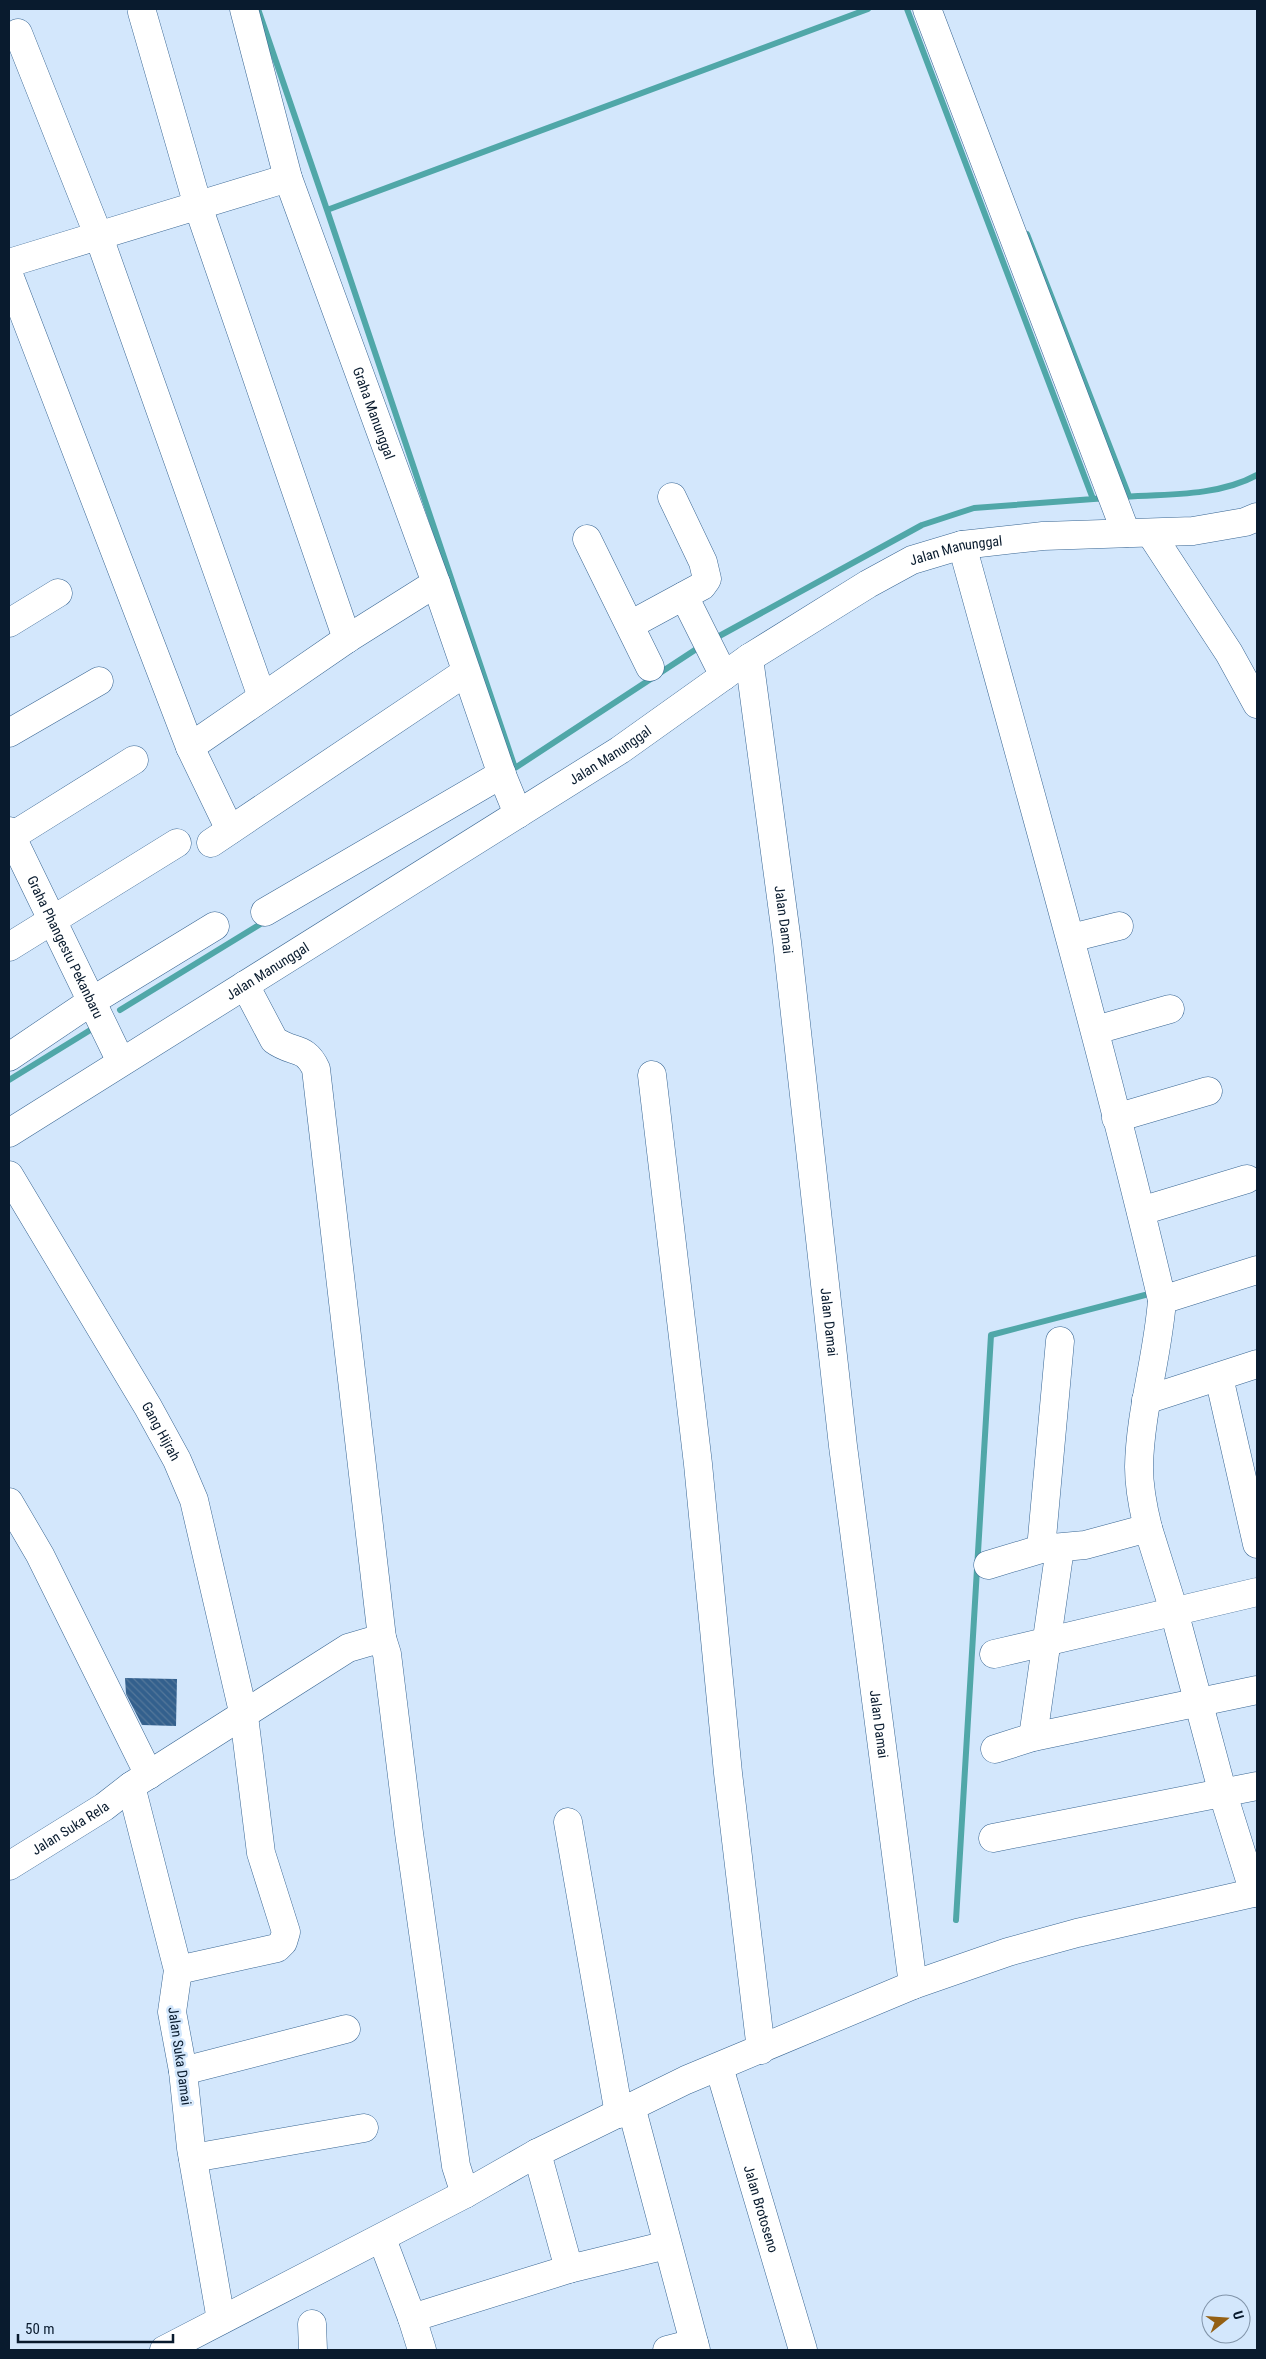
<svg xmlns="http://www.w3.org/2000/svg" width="1266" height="2359" viewBox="0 0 1266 2359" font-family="'Roboto Condensed',sans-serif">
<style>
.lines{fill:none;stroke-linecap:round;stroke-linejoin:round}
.stream{stroke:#50a7a8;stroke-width:6}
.building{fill:url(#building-back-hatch)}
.minor-casing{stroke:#396693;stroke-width:29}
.minor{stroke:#fff;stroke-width:28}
.labels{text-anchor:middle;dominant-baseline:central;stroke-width:5;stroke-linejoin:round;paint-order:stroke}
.street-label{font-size:14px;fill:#091b2e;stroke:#d3e7fc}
</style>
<defs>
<pattern id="building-back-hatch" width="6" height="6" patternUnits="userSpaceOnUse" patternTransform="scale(1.25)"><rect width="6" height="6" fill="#33608d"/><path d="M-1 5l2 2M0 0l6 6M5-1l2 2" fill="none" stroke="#54779a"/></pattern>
</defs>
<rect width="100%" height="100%" fill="#d3e7fc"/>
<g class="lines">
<!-- stream -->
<path class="stream" d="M 258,9 L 327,210
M 907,9 L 1093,499
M 1027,234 L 1129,496
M 1119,497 C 1164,494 1217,497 1257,475
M 712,640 L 922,525 L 974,508 L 1107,498
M 701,646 L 515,768 L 327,210 L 868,9
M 120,1010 L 267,920
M 9,1080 L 92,1029
M 956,1920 L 991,1335 L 1145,1295"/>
</g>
<!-- building -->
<path class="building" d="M 125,1678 L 177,1679 L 176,1726 L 142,1725 L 126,1694 Z"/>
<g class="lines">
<defs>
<g id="minor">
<path id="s1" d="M 244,9 L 288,178 L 436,583 L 502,775 L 518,814"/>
<path d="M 927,9 L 1126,533"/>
<path d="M 142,12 L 198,206 L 347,639"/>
<path d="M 18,33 L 99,237 L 262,697"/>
<path d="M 9,263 L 288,178"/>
<path d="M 9,275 L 190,747"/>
<path d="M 1151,534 L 1229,653 L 1257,704"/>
<path d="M 587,539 L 650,667"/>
<path d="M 962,545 C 1031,796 1102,1046 1162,1300 C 1158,1356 1140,1411 1139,1467 C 1139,1488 1143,1508 1148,1528"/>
<path d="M 684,596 L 724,676"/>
<path d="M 9,623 L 58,593"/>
<path d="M 630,625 L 702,586 L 707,579 L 703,562 L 672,497"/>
<path id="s2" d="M 749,658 L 787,942 L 843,1446 L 913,1985"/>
<path d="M 9,733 L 99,681"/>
<path d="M 230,830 L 190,747 L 347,639 L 436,583"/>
<path id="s3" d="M 9,831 L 121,1062"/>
<path d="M 9,838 L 134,760"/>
<path d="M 211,843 L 466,672"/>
<path d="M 265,912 L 502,774"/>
<path d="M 1071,938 L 1119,926"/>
<path d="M 9,947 L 177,843"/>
<path d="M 245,985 L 274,1040 C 293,1054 305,1045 316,1069 L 382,1638"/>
<path d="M 1096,1030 L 1170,1009"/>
<path d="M 9,1057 L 92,1001 L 215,926"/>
<path d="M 652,1075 L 698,1464 L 728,1773 L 761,2050"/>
<path d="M 1116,1118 L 1208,1091"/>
<path id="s4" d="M 9,1133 L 620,750 L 749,658 L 868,584 L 912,560 L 962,545 L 1043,536 L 1193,531 L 1245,522 L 1257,517"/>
<path id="s5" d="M 9,1175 L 148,1407 L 177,1460 L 194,1500 L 244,1716 L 261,1853 L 286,1932 L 283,1942 L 277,1948 L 178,1970"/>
<path d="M 1141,1211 L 1247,1179"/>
<path d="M 1162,1300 L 1257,1270"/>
<path d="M 1060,1341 L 1041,1549 L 1085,1545 L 1148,1528 L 1174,1611 L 1223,1794 L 1254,1893"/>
<path d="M 1219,1377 L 1257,1544"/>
<path d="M 1146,1400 L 1257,1364"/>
<path d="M 9,1502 L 40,1555 L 149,1775"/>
<path d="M 988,1565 L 1041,1549"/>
<path d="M 994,1654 L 1257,1592"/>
<path d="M 1033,1737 L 1060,1548"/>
<path d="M 995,1749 L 1033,1737 L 1257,1690"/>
<path d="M 568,1822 L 619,2114"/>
<path d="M 993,1838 L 1257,1786"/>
<path id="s6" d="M 9,1866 L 104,1807 L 131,1786"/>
<path id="s7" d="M 719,2067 L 803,2350"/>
<path d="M 183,2071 L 346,2029"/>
<path d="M 631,2106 L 696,2350"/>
<path d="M 537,2153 L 569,2269 L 667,2245"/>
<path d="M 193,2158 L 364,2128"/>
<path d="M 382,2239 L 412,2318 L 569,2269"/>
<path d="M 412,2318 L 422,2350"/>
<path d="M 221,2320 L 191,2148 L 183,2071 L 172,2012 L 178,1970 L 131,1786 L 348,1648 L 382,1638 L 387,1654 L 409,1833 L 456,2166 L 465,2194 L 537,2153 L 686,2080 L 913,1985 L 1008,1952 L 1077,1933 L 1257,1892"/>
<path d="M 312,2324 L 313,2350"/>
<path d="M 164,2350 L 465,2194"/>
<path d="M 667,2350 L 694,2343"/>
</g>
</defs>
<!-- minor casing -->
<use href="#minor" class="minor-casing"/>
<!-- minor -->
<use href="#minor" class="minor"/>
</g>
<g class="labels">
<!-- street labels -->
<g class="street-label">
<text stroke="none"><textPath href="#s1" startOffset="425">Graha Manunggal</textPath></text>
<text stroke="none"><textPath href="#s4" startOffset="1115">Jalan Manunggal</textPath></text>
<text stroke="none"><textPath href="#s4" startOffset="710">Jalan Manunggal</textPath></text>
<text stroke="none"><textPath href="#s2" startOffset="264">Jalan Damai</textPath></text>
<text stroke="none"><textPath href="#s3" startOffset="129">Graha Phangestu Pekanbaru</textPath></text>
<text stroke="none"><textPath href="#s4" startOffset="305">Jalan Manunggal</textPath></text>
<text stroke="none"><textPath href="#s2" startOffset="669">Jalan Damai</textPath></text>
<text stroke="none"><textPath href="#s5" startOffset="298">Gang Hijrah</textPath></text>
<text stroke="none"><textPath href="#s2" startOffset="1074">Jalan Damai</textPath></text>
<text stroke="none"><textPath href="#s6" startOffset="72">Jalan Suka Rela</textPath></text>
<text transform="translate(180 2056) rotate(82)">Jalan Suka Damai</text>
<text stroke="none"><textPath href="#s7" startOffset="148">Jalan Brotoseno</textPath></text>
</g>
</g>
<!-- border -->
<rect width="1266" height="2359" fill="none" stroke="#091b2e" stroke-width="20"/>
<!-- north arrow -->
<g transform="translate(1226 2319) rotate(73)"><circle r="24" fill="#d3e7fc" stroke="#8295aa"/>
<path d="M0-4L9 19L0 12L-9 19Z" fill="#946013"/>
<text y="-8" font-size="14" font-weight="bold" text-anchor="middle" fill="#091b2e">U</text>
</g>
<!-- scale -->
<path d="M18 2334v8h155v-8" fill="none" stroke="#091b2e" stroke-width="2.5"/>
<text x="25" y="2334" font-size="15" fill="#091b2e" stroke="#d3e7fc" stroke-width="4" paint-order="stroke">50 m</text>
</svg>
